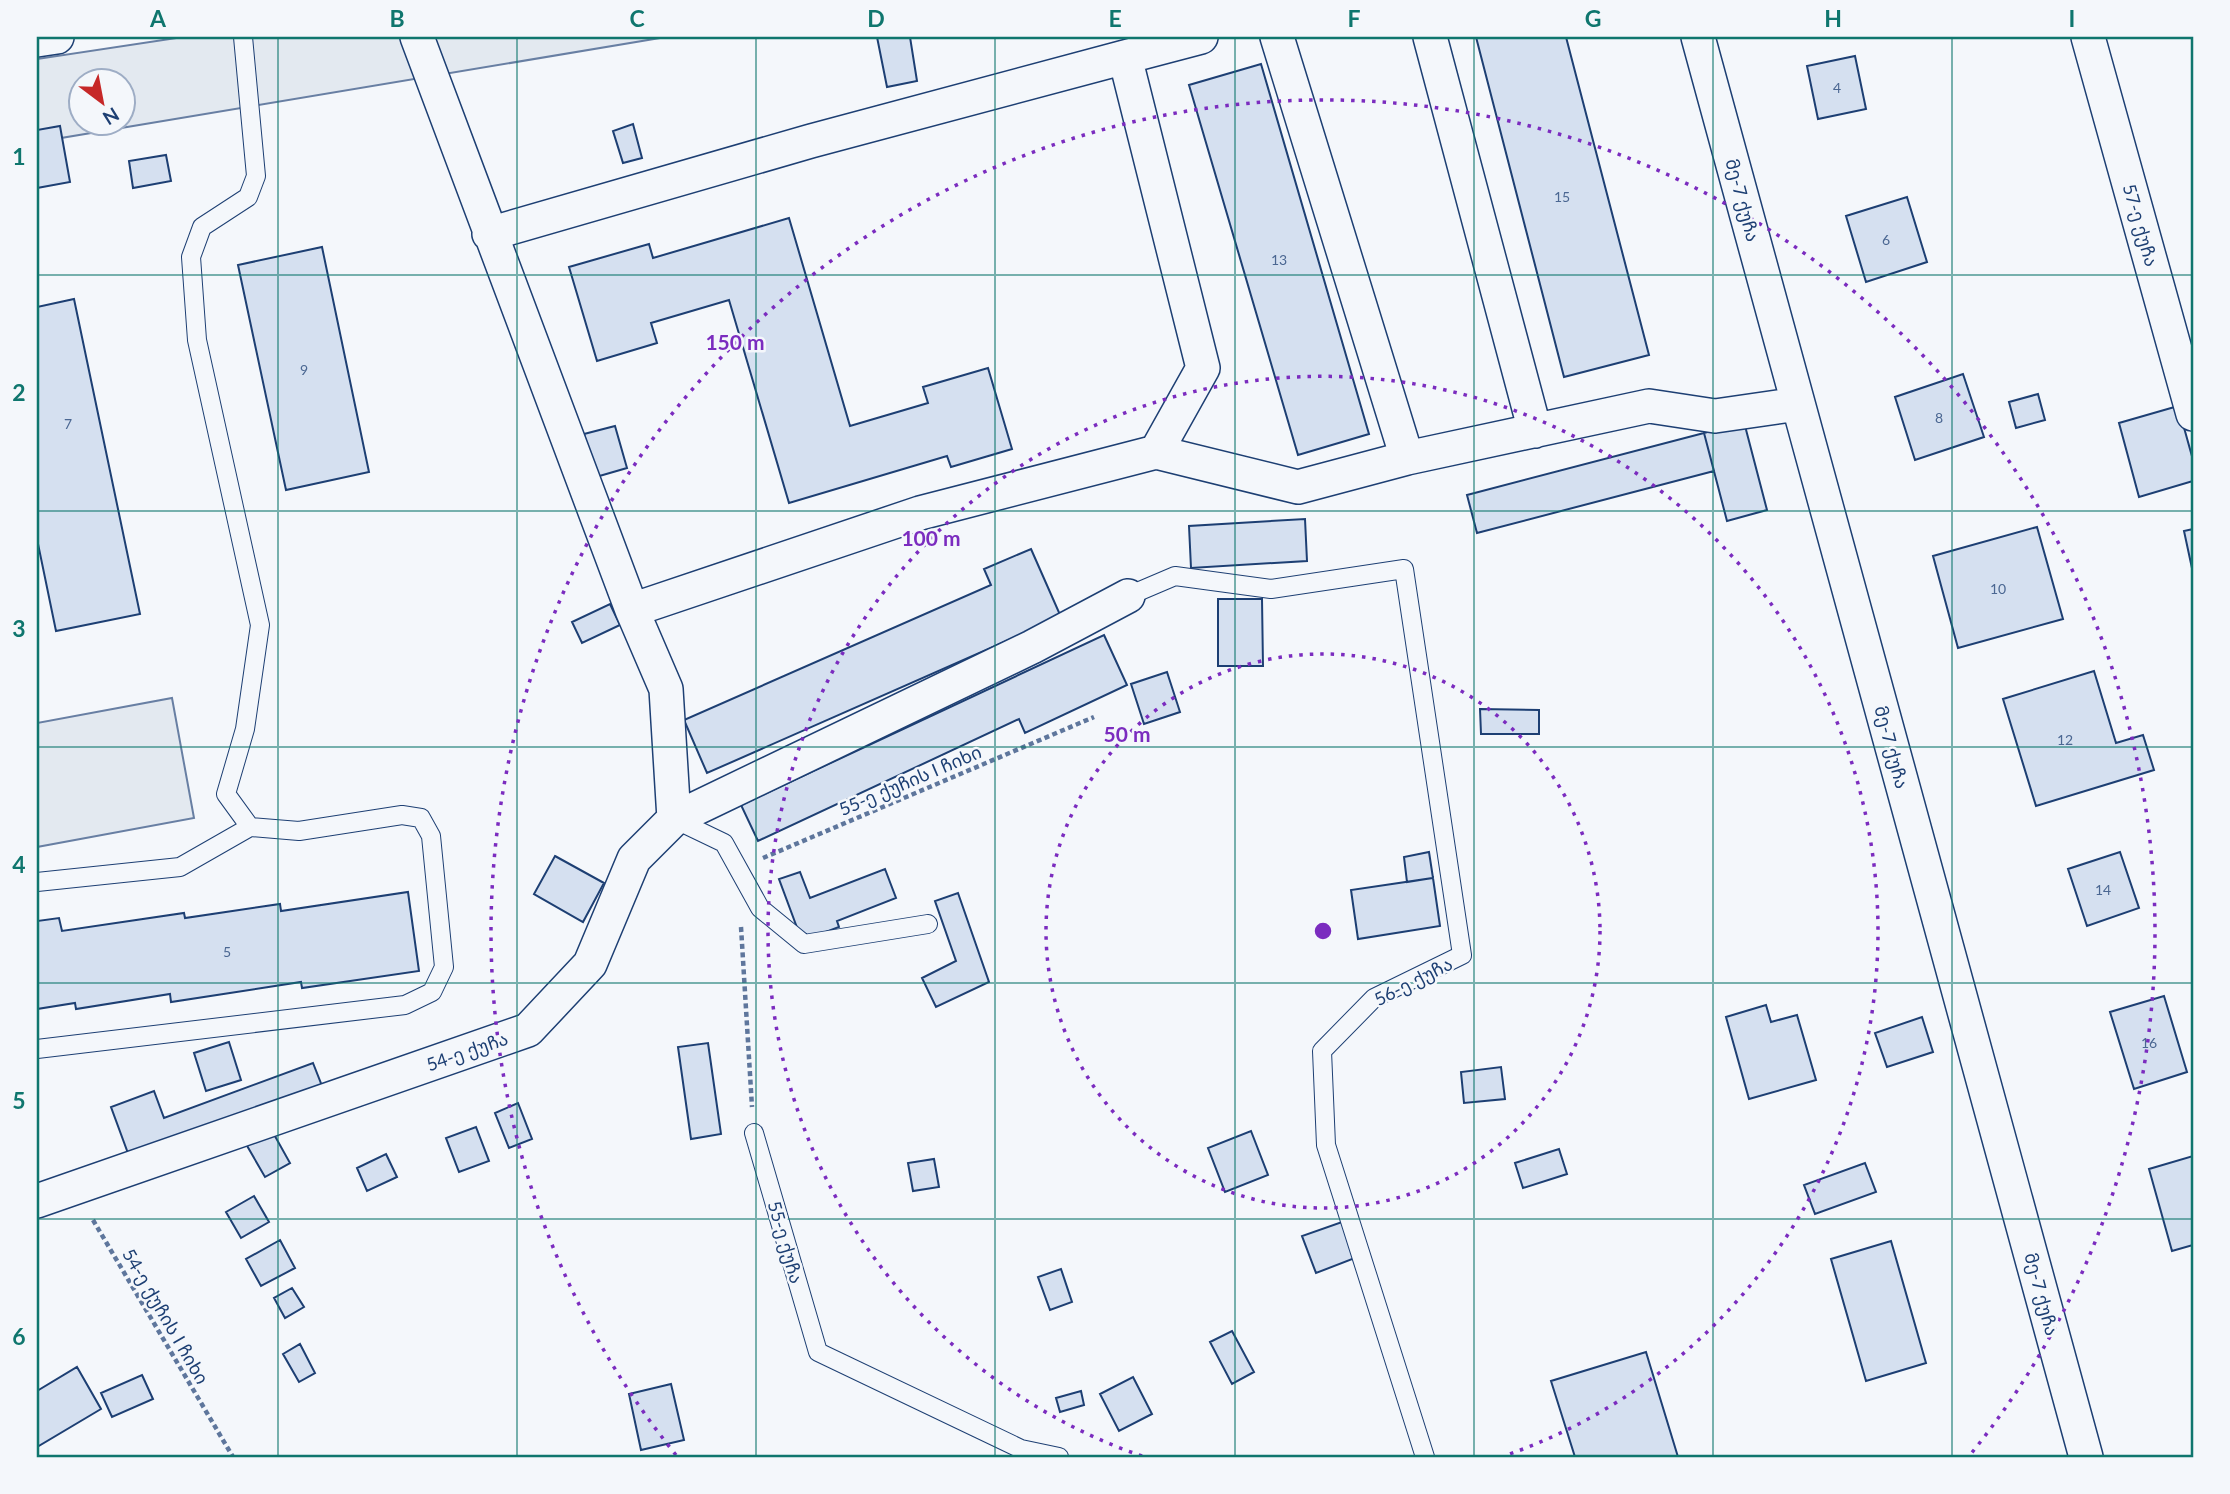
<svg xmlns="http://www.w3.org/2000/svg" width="2230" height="1494" viewBox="0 0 2230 1494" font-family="Lato,'Noto Sans Georgian',sans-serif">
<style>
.green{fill:#e3e9f0;stroke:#687fa3;stroke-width:2;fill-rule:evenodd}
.building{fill:#d5e0f0;stroke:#1d3f73;stroke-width:2}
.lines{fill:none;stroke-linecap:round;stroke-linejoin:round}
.service-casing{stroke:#1d3f73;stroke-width:20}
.minor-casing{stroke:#1d3f73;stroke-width:36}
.path{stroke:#5e769c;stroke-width:4.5;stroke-dasharray:5 3.5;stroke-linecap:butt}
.service{stroke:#f4f7fb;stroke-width:18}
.minor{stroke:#f4f7fb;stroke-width:33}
.grid{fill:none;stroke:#0f766e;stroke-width:2;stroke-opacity:0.55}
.ring{fill:none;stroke:#7b2cbf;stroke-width:3.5;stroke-dasharray:3.5 7}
.labels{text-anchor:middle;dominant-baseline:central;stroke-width:5;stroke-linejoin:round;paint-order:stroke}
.number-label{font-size:14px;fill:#4b6792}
.street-label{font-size:18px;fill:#1d3f73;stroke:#f4f7fb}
.centre{fill:#7b2cbf;stroke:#f4f7fb;stroke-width:3.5}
.ring-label{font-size:21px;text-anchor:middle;font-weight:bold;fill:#7b2cbf;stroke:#f4f7fb;stroke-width:5;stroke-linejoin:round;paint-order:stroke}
.neatline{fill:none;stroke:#0f766e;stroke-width:2.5}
.grid-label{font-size:23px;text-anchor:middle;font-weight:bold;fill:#0f766e}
</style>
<rect width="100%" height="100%" fill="#f4f7fb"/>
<!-- green -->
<path class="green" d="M 183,37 L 666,37 L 37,142 L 37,59 ZM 80,80 L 122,80 L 122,122 L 80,122 Z
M 172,698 L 194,818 L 37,847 L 37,723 Z"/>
<!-- building -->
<path class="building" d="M 877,37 L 910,37 L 917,81 L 887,87 Z
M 1476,37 L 1566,37 L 1649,355 L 1564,377 Z
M 1855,56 L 1866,109 L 1818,119 L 1807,66 Z
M 1261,64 L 1369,434 L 1298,455 L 1189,85 Z
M 633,124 L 642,158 L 623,163 L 613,131 Z
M 60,126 L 70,182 L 37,188 L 37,130 Z
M 166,155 L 171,181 L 133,188 L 129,161 Z
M 1907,197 L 1927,262 L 1866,282 L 1846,216 Z
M 789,218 L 850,426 L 928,403 L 923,387 L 988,368 L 1012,449 L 951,467 L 947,456 L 789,503 L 729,300 L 651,323 L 657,343 L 597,361 L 569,267 L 649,244 L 653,258 Z
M 322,247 L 369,472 L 286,490 L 238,265 Z
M 74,299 L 140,614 L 56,631 L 37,539 L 37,307 Z
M 1963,374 L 1984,437 L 1915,460 L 1895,397 Z
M 2038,394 L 2045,420 L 2016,428 L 2009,402 Z
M 2178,406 L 2193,460 L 2193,481 L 2139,497 L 2119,423 Z
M 1744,422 L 1767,510 L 1727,521 L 1704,433 Z
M 615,426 L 627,468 L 596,477 L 584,434 Z
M 1704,433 L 1714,471 L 1477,533 L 1467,495 Z
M 1305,519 L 1307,561 L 1191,568 L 1189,526 Z
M 2037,527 L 2063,619 L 1958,648 L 1933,556 Z
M 2193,529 L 2193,573 L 2184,531 Z
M 1031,549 L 1061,617 L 707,773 L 684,720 L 991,585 L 984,569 Z
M 1218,599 L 1262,599 L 1263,666 L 1218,666 Z
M 610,604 L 620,625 L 582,643 L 572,622 Z
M 1104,635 L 1127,685 L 1025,733 L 1019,719 L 758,841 L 741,805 Z
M 2094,671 L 2116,743 L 2143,735 L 2154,770 L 2036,806 L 2003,699 Z
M 1167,672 L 1180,712 L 1144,724 L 1131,684 Z
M 1480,709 L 1539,710 L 1539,734 L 1481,734 Z
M 1429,852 L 1433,878 L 1407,882 L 1404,857 Z
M 2120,852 L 2139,908 L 2087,926 L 2068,869 Z
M 555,856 L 604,883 L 583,922 L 534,894 Z
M 885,869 L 896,898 L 837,921 L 839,927 L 802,941 L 779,879 L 800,872 L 810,898 Z
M 1433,878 L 1440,926 L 1358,939 L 1351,890 Z
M 408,892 L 419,971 L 302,988 L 301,982 L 171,1002 L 170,994 L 76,1009 L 75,1003 L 37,1009 L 37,921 L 59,918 L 62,931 L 184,913 L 185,918 L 280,904 L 281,911 Z
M 958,893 L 989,982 L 936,1007 L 922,978 L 956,961 L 935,901 Z
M 2164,996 L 2187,1072 L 2134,1089 L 2110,1012 Z
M 1766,1005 L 1771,1022 L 1797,1015 L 1816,1080 L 1749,1099 L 1726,1017 Z
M 1922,1017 L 1933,1052 L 1887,1067 L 1875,1033 Z
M 229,1042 L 241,1080 L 206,1091 L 194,1053 Z
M 708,1043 L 721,1134 L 691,1139 L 678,1047 Z
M 313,1063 L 322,1086 L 129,1156 L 111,1107 L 154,1091 L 164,1118 Z
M 1501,1067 L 1505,1099 L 1464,1103 L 1461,1072 Z
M 518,1103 L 532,1139 L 509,1148 L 495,1113 Z
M 476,1127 L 489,1161 L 459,1172 L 446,1138 Z
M 271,1129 L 290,1163 L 265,1177 L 246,1144 Z
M 1251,1131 L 1268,1175 L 1225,1192 L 1208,1148 Z
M 1559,1149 L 1567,1174 L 1523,1188 L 1515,1163 Z
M 386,1154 L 397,1177 L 367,1191 L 357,1168 Z
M 2193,1156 L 2193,1245 L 2172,1251 L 2149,1169 Z
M 934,1159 L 939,1187 L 913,1191 L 908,1163 Z
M 1865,1163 L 1876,1192 L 1815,1214 L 1804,1185 Z
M 254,1196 L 269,1222 L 241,1238 L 226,1212 Z
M 1342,1222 L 1355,1258 L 1316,1273 L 1302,1236 Z
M 280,1240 L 295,1268 L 261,1286 L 246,1259 Z
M 1891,1241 L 1926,1363 L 1866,1381 L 1831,1259 Z
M 1061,1269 L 1072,1302 L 1050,1310 L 1038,1277 Z
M 292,1288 L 304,1307 L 285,1318 L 274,1298 Z
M 1232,1331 L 1254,1372 L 1232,1384 L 1210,1342 Z
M 300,1344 L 315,1373 L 299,1382 L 283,1354 Z
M 1646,1352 L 1678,1457 L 1575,1457 L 1551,1381 Z
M 77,1367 L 101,1409 L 37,1447 L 37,1391 Z
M 142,1375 L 153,1399 L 112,1417 L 101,1393 Z
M 1133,1377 L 1152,1414 L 1119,1431 L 1100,1394 Z
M 671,1384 L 684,1440 L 641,1450 L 629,1394 Z
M 1081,1391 L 1084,1405 L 1060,1412 L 1056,1398 Z"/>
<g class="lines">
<defs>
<path id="service" d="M 1128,596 L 1175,576 L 1271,589 L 1404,569 L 1462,955 L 1374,998 L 1322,1051 L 1326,1145 L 1425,1457
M 674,819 L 724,843 L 760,908 L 804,944 L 928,924
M 37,882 L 180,867 L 250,827
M 37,1049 L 405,1005 L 432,992 L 444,967 L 431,836 L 421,818 L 402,815 L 299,831 L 250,827 L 226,794 L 245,729 L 260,625 L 197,340 L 191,257 L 202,227 L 248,197 L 256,176 L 243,37
M 754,1133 L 818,1352 L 1021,1449 L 1059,1457"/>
<path id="minor" d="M 1277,37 L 1407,458
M 1430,37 L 1535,431
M 1698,37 L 2086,1457
M 2088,37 L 2193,414
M 37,40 L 57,37
M 1125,57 L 1201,37
M 489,234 L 811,141 L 1125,57 L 1203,368 L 1156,452
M 632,610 L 920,513 L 1156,452 L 1298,487 L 1407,458 L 1649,406 L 1715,416 L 1798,404
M 674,819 L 1032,647 L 1128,596
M 37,1201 L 528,1030 L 590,964 L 634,859 L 674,819 L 666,689 L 632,610 L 417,37"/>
</defs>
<!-- service casing -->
<use href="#service" class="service-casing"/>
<!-- minor casing -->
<use href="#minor" class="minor-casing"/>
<!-- path -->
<path class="path" d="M 763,858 L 1094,717
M 741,927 L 752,1107
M 93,1220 L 233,1457"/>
<!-- service -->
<use href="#service" class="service"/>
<!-- minor -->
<use href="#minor" class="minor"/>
</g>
<!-- grid -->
<path class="grid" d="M 278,37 L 278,1457M 517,37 L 517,1457M 756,37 L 756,1457M 995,37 L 995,1457M 1235,37 L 1235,1457M 1474,37 L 1474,1457M 1713,37 L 1713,1457M 1952,37 L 1952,1457M 37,275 L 2193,275M 37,511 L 2193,511M 37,747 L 2193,747M 37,983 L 2193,983M 37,1219 L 2193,1219"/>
<!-- distance rings -->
<g class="ring">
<circle cx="1323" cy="931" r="277"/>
<path d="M1142 1456A555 555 0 1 1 1504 1456"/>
<path d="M676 1455A832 832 0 1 1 1970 1455"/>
</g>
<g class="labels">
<!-- number labels -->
<g class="number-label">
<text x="1837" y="87">4</text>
<text x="1562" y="196">15</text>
<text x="1886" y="239">6</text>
<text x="1279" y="259">13</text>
<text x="304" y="369">9</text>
<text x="1939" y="417">8</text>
<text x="68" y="423">7</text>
<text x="1998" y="588">10</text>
<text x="2065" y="739">12</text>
<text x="2103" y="889">14</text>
<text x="227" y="951">5</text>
<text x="2149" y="1042">16</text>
</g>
<!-- street labels -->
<g class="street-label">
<text transform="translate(1743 200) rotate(75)">მე-7 ქუჩა</text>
<text transform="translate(2141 225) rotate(74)">57-ე ქუჩა</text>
<text transform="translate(1892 747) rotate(75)">მე-7 ქუჩა</text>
<text transform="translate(910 780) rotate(-23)">55-ე ქუჩის I ჩიხი</text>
<text transform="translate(1413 981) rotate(-27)">56-ე ქუჩა</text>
<text transform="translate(467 1051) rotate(-19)">54-ე ქუჩა</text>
<text transform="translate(786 1242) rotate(74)">55-ე ქუჩა</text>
<text transform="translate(2042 1294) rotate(75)">მე-7 ქუჩა</text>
<text transform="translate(166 1316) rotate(60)">54-ე ქუჩის I ჩიხი</text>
</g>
</g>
<circle cx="1323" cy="931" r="10" class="centre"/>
<g class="ring-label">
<text x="735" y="350">150 m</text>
<text x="931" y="546">100 m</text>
<text x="1127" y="742">50 m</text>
</g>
<!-- border -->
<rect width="2230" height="1494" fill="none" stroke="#f4f7fb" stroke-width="77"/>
<!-- north arrow -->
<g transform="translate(102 102) rotate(148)"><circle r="33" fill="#f4f7fb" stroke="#9eadc5" stroke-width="2"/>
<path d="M0-5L12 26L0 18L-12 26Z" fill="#c62828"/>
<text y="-10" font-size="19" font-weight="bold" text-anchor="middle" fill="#1d3f73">N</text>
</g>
<rect x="38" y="38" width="2154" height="1418" class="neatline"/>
<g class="grid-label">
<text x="158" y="27">A</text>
<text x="397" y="27">B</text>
<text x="637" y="27">C</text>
<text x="876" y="27">D</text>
<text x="1115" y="27">E</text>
<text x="1354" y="27">F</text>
<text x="1593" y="27">G</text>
<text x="1833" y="27">H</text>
<text x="2072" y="27">I</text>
<text x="19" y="165">1</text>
<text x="19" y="401">2</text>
<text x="19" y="637">3</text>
<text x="19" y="873">4</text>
<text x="19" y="1109">5</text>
<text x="19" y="1345">6</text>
</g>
</svg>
